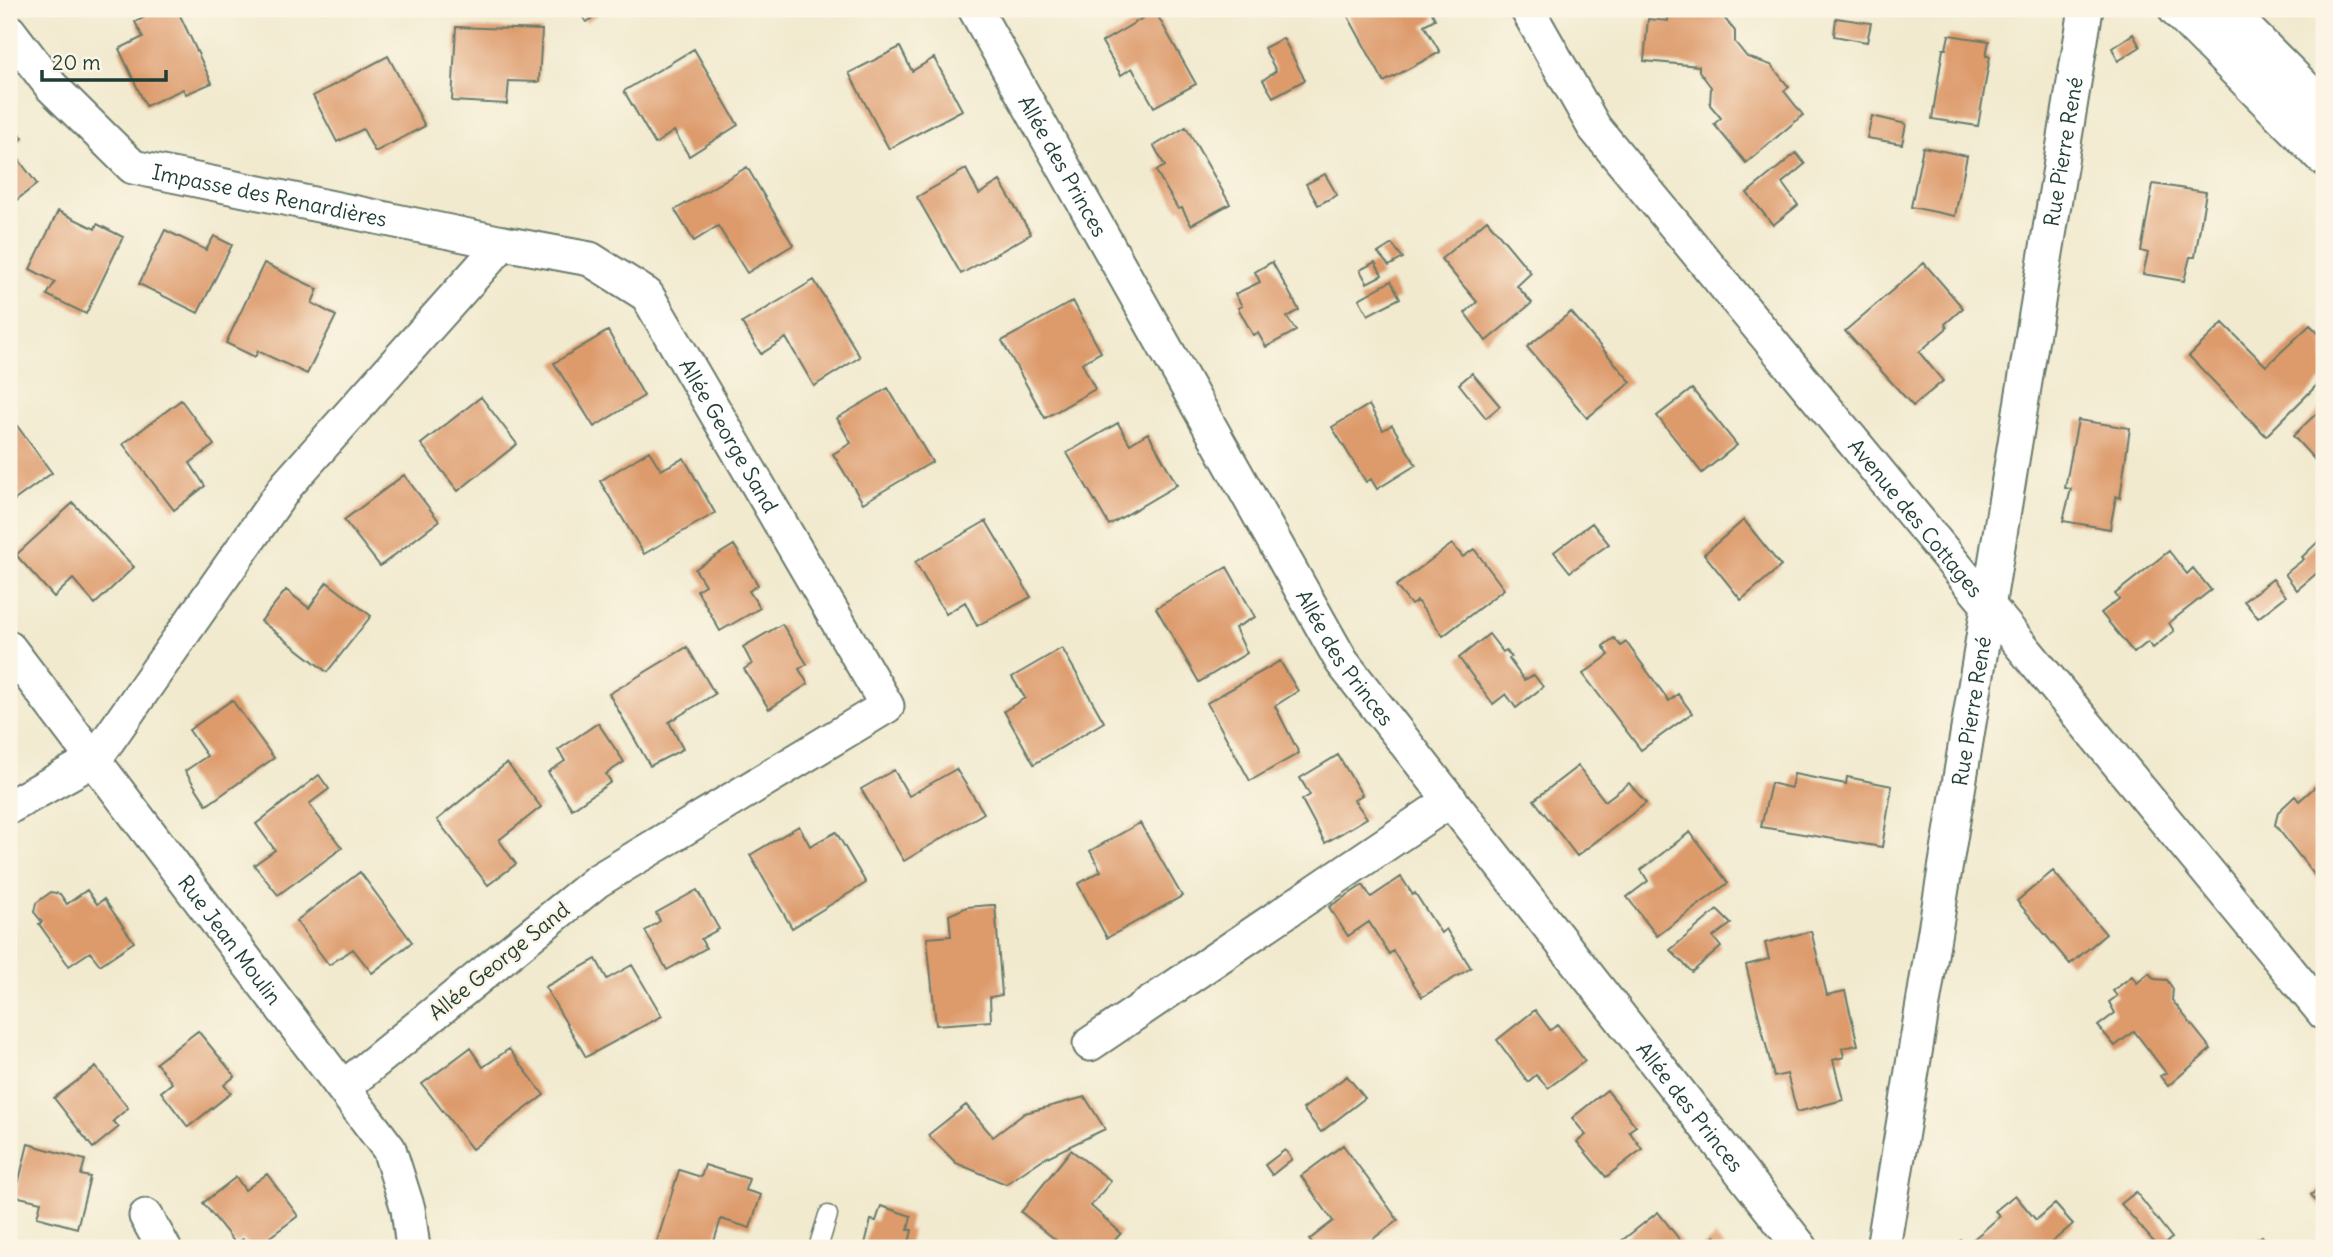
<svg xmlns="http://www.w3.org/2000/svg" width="2333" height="1257" viewBox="0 0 2333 1257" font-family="Delius,sans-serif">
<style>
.building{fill:#dd9a6a}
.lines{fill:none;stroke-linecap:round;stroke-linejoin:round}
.lane-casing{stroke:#687a6a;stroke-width:21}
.street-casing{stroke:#687a6a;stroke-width:37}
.secondary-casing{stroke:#687a6a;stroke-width:42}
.lane{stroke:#fff;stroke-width:18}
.street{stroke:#fff;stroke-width:33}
.secondary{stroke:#fff;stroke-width:38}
.labels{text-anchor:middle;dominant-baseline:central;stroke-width:5;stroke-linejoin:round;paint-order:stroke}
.street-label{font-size:21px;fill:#1f3d34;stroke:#fcf5e5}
</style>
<rect width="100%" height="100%" fill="#fcf5e5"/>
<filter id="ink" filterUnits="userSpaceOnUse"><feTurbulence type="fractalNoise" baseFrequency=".0143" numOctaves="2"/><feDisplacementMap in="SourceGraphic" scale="14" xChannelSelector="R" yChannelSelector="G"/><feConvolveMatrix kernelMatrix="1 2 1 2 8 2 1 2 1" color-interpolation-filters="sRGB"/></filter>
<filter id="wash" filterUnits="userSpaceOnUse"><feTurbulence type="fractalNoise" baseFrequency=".00686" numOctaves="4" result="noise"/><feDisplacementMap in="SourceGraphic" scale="28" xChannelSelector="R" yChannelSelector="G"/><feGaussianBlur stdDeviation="1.57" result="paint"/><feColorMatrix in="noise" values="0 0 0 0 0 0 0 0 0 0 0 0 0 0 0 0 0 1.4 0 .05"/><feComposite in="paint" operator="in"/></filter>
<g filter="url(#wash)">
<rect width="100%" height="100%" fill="#f1eacf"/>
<g id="blocks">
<!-- building -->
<path class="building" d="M 162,9 L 177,9 L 212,83 L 186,94 L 183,89 L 146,106 L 119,49 L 143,37 L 135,22 Z
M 578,9 L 607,9 L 586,22 Z
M 1344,9 L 1430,9 L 1435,19 L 1424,25 L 1440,52 L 1384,82 Z
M 1669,9 L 1704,11 L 1704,9 L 1717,9 L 1735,31 L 1735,42 L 1747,57 L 1771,65 L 1789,87 L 1784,91 L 1803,115 L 1746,163 L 1714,124 L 1721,118 L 1710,105 L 1711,87 L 1699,71 L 1699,66 L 1644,61 L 1648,19 L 1668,21 Z
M 1155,11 L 1196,84 L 1154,107 L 1132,68 L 1121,75 L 1102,42 Z
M 1836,18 L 1871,23 L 1867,42 L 1834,36 Z
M 456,27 L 542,30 L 539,82 L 509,81 L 507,104 L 452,101 Z
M 2133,34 L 2140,47 L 2118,61 L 2112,48 Z
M 1949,35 L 1989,41 L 1986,56 L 1990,56 L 1978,126 L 1932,119 L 1943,49 L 1946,49 Z
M 1283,38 L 1305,80 L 1273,97 L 1263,80 L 1276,71 L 1264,48 Z
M 900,47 L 912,71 L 934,58 L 962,110 L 889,149 L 849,73 Z
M 694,49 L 738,125 L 689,156 L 674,131 L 655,144 L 624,91 Z
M 388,56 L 425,126 L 375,152 L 363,129 L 337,142 L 313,96 Z
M 1872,116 L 1906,124 L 1902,144 L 1867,138 Z
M 9,121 L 23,138 L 10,148 L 37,184 L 9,206 Z
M 1186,127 L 1230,204 L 1191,225 L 1182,208 L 1178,209 L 1156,171 L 1165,166 L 1154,146 Z
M 1923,147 L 1967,156 L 1955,216 L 1911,207 Z
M 1796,153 L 1805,164 L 1782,183 L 1798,205 L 1773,225 L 1747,193 Z
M 747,167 L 793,245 L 747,273 L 718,226 L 694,241 L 675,210 Z
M 966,169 L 979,194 L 1000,181 L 1031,234 L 961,274 L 917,197 Z
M 1325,174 L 1337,195 L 1318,205 L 1306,184 Z
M 2153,184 L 2206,192 L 2195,257 L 2190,257 L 2184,281 L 2143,274 L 2148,253 L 2141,251 Z
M 58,211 L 95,229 L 97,224 L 123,237 L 86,314 L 47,295 L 55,282 L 30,269 Z
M 1487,220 L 1531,273 L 1517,286 L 1532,303 L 1486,341 L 1465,313 L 1477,302 L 1441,259 Z
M 165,230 L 206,250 L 214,236 L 232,245 L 198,313 L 139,284 Z
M 1392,244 L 1403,258 L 1389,266 L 1378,253 Z
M 1272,262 L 1299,310 L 1287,317 L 1296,331 L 1266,347 L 1258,333 L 1253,335 L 1238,308 L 1242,306 L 1235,294 L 1260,282 L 1255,272 Z
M 1375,262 L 1382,275 L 1367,283 L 1360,270 Z
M 264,263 L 318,289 L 312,303 L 336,316 L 307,374 L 258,351 L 255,357 L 226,343 Z
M 1924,263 L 1963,308 L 1945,324 L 1947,328 L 1919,352 L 1943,381 L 1913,406 L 1845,331 Z
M 814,280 L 860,357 L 814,386 L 786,338 L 761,354 L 742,323 Z
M 1391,281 L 1400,298 L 1368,315 L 1359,299 Z
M 1073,301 L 1101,352 L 1082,363 L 1095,389 L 1045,418 L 1002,341 Z
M 1571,312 L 1631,382 L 1587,418 L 1527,347 Z
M 2223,323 L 2266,366 L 2310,325 L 2324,339 L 2324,378 L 2266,436 L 2189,356 Z
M 608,331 L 644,396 L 594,427 L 554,363 Z
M 1472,373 L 1500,406 L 1486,418 L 1459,384 Z
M 888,388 L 932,462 L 863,503 L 833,454 L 851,443 L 837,418 Z
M 1692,389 L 1737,445 L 1702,473 L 1657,416 Z
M 481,397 L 517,444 L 458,491 L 421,444 Z
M 181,400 L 214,445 L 190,463 L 205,486 L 174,510 L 123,444 Z
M 1369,405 L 1383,430 L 1392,425 L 1416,465 L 1377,489 L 1371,479 L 1366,482 L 1332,427 Z
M 2324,406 L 2324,470 L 2293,436 Z
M 9,415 L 52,473 L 9,504 Z
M 2078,420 L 2130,428 L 2120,498 L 2116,496 L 2110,529 L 2063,521 L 2071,489 L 2065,488 Z
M 1118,423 L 1130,444 L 1148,433 L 1177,485 L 1109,525 L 1067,453 Z
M 649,451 L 661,470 L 684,458 L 715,513 L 644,554 L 600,481 Z
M 404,475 L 439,521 L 380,566 L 344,520 Z
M 73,503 L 134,567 L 95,604 L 73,579 L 54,597 L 16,555 Z
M 1744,520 L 1781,566 L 1741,600 L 1704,554 Z
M 986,521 L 1031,597 L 977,626 L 965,602 L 946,614 L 915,562 Z
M 1592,523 L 1609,544 L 1570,572 L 1554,552 Z
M 2324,536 L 2324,567 L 2297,590 L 2285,574 L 2304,559 L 2302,557 Z
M 1452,544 L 1463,557 L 1474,549 L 1504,589 L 1443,636 L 1417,601 L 1411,605 L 1396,586 Z
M 734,545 L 758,585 L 749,591 L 760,608 L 720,631 L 697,590 L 705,585 L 695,569 Z
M 2169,551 L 2187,574 L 2193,568 L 2211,590 L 2169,623 L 2174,631 L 2153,648 L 2148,642 L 2134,653 L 2101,613 L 2119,599 L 2115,594 Z
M 1227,567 L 1255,617 L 1235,628 L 1247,653 L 1199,682 L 1156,608 Z
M 2273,579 L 2286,596 L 2258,618 L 2244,601 Z
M 327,582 L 371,616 L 327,672 L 261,621 L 286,590 L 309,608 Z
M 782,624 L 807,664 L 799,669 L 808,684 L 769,709 L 744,669 L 752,664 L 743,647 Z
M 1489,634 L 1503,652 L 1506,650 L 1511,657 L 1509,659 L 1524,680 L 1534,675 L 1543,687 L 1516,708 L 1506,694 L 1493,704 L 1459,658 Z
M 1614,638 L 1621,646 L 1626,642 L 1669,701 L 1678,694 L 1692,713 L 1641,750 L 1583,674 L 1609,655 L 1603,646 Z
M 687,647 L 715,694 L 669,722 L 683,749 L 650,766 L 609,694 Z
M 1062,648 L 1104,722 L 1034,764 L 1004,711 L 1025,698 L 1012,677 Z
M 1280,661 L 1298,691 L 1275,706 L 1299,753 L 1250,781 L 1207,703 Z
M 232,700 L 274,758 L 207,805 L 185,771 L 207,756 L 189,730 Z
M 598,723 L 624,762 L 606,774 L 611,782 L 572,809 L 548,772 L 565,761 L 558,750 Z
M 1338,755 L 1362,795 L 1354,800 L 1367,818 L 1325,843 L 1302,800 L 1310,795 L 1300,778 Z
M 507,763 L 541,807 L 499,840 L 516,864 L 488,885 L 437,820 Z
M 1578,766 L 1605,801 L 1629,783 L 1646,803 L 1577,856 L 1534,800 Z
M 956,769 L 984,813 L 904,861 L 861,789 L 894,770 L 909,796 Z
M 1794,774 L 1846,784 L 1847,777 L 1892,786 L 1882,847 L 1761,827 L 1771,783 L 1791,788 Z
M 319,775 L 329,789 L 309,804 L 342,848 L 278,895 L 254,865 L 275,850 L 256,824 Z
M 2324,779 L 2324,887 L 2275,825 L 2278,812 L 2295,796 L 2299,801 Z
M 1140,823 L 1182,896 L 1107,938 L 1078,884 L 1101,871 L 1090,851 Z
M 799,826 L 810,846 L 836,832 L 866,883 L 792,928 L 750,855 Z
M 1690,832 L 1728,883 L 1657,936 L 1627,897 L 1648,881 L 1641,870 Z
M 2053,871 L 2106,934 L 2070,964 L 2017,901 Z
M 360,872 L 412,942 L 372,973 L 353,949 L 329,965 L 296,921 Z
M 1401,877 L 1413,895 L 1415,893 L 1441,933 L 1446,929 L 1471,968 L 1422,997 L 1393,951 L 1389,954 L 1369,922 L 1348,936 L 1329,907 L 1363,885 L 1371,897 Z
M 87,890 L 97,904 L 104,899 L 134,942 L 100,965 L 90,952 L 69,966 L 39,924 L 42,922 L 34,912 L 36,903 L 51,892 L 60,894 L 67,904 Z
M 697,890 L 719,929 L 701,939 L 706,948 L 667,970 L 645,931 L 660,921 L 656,913 Z
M 991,905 L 995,905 L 1002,995 L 990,997 L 991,1021 L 936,1025 L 927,938 L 951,936 L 949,915 L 967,907 Z
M 1717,910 L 1731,924 L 1713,937 L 1721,947 L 1692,972 L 1670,950 Z
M 1811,931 L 1827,995 L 1845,991 L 1858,1045 L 1842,1048 L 1844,1057 L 1833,1060 L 1843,1100 L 1797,1112 L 1787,1074 L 1774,1077 L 1746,965 L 1769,959 L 1765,943 Z
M 596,959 L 607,979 L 632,965 L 662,1016 L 586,1057 L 545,987 Z
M 2149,973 L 2154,979 L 2167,980 L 2173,989 L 2172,1000 L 2211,1049 L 2168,1086 L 2160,1076 L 2166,1073 L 2134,1031 L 2115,1046 L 2098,1026 L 2115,1013 L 2109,1002 L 2117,996 L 2113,991 L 2132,976 L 2137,983 Z
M 1535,1010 L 1550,1030 L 1558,1025 L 1585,1061 L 1548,1088 L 1536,1075 L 1528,1082 L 1497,1040 Z
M 198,1031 L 235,1076 L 224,1085 L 231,1093 L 188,1127 L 161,1092 L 172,1083 L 156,1063 Z
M 470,1048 L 483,1067 L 509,1049 L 544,1095 L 472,1149 L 422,1084 Z
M 96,1067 L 128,1108 L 113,1121 L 119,1127 L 93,1148 L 54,1098 Z
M 1347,1076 L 1365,1098 L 1321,1132 L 1303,1109 Z
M 1607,1090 L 1636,1126 L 1629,1131 L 1642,1149 L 1606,1177 L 1577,1142 L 1586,1135 L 1572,1118 Z
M 1085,1097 L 1105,1129 L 1043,1159 L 1006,1184 L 956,1163 L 928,1135 L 966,1105 L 993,1137 L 1025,1113 Z
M 28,1144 L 85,1160 L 81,1175 L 90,1177 L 77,1228 L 37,1217 L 41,1202 L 15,1196 Z
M 1343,1145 L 1398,1220 L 1361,1248 L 1316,1248 L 1309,1240 L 1333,1221 L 1301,1176 Z
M 1071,1150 L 1111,1181 L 1091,1206 L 1121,1233 L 1108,1248 L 1066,1248 L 1021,1212 Z
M 1285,1150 L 1292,1159 L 1272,1175 L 1265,1165 Z
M 705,1165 L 749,1179 L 745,1190 L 761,1195 L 750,1228 L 721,1219 L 712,1248 L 655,1248 L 679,1170 L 701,1177 Z
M 267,1174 L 298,1216 L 255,1248 L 251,1248 L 243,1239 L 236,1244 L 203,1203 L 236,1177 L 245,1190 Z
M 2324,1184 L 2324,1211 L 2311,1195 Z
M 2136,1192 L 2172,1238 L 2159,1248 L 2121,1204 Z
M 2015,1195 L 2036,1220 L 2055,1204 L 2073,1224 L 2045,1248 L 1951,1248 L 1961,1240 L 1966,1245 L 1982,1232 L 2000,1216 L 1995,1211 Z
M 881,1206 L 911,1216 L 908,1230 L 912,1230 L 908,1248 L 864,1248 L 871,1220 L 876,1221 Z
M 1658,1212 L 1686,1248 L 1617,1248 L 1615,1246 Z
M 1715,1236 L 1725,1248 L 1700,1248 Z
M 2262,1236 L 2272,1248 L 2247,1248 Z"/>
</g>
</g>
<g filter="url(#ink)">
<use href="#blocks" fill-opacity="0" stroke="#687a6a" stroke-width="2"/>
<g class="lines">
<defs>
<path id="lane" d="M 818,1248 L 828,1215"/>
<g id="street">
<path id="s1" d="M 975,9 L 1342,662 L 1801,1248"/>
<path id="s2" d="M 1527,9 L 1594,127 L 2324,1013"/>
<path id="s3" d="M 9,31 L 51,86 L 133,167 L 503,243"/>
<path id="s4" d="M 9,648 L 389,1149 L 408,1209 L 413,1248"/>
<path id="s5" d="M 9,807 L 95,759 L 287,485 L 503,243 L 590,259 L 647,295 L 887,706 L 597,881 L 344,1087"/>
<path d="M 1090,1044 L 1451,800"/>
<path d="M 146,1216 L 164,1248"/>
<path id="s6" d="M 1883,1248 L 2086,9"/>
</g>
<path id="secondary" d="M 2178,9 L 2324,156
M 2223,9 L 2324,110"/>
</defs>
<!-- lane casing -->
<use href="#lane" class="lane-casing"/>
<!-- street casing -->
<use href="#street" class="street-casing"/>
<!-- secondary casing -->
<use href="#secondary" class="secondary-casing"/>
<!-- lane -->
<use href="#lane" class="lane"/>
<!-- street -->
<use href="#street" class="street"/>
<!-- secondary -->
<use href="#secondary" class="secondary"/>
</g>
</g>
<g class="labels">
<!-- street labels -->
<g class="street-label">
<text stroke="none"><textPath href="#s6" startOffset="1111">Rue Pierre René</textPath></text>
<text stroke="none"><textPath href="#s1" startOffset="180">Allée des Princes</textPath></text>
<text stroke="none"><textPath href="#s3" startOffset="324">Impasse des Renardières</textPath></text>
<text stroke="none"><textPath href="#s5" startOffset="1076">Allée George Sand</textPath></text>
<text stroke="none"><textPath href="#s2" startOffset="642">Avenue des Cottages</textPath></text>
<text stroke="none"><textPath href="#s1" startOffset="747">Allée des Princes</textPath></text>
<text stroke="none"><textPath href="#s6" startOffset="544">Rue Pierre René</textPath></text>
<text stroke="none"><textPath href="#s4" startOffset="366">Rue Jean Moulin</textPath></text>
<text transform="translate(499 961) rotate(-39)">Allée George Sand</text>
<text stroke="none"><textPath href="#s1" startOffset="1314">Allée des Princes</textPath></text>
</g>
</g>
<!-- margin -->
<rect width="2333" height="1257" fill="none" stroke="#fcf5e5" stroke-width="35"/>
<!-- scale -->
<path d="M42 70v10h124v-10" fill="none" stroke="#1f3d34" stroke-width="3.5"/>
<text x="52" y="70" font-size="21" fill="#1f3d34" stroke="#fcf5e5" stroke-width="5" paint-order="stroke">20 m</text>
</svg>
